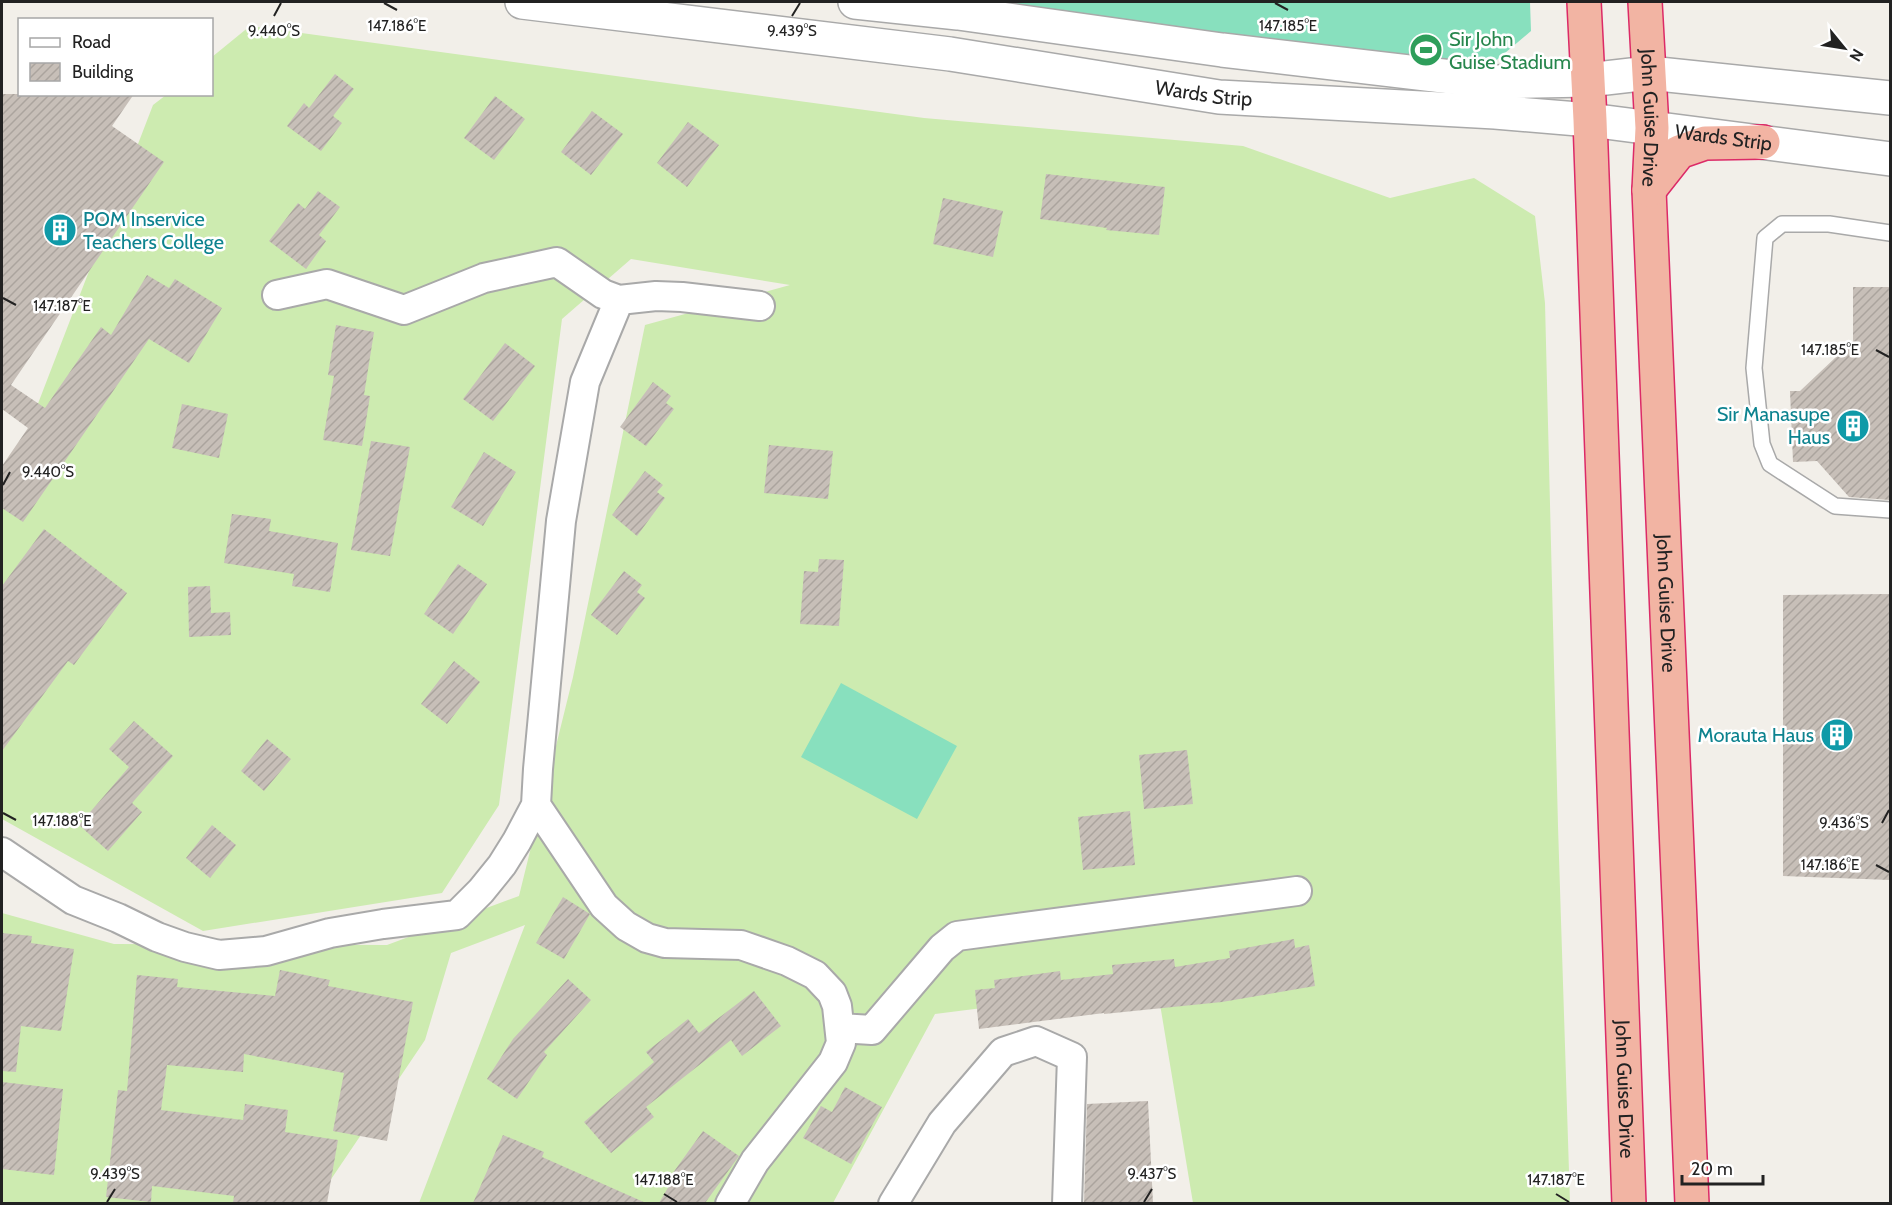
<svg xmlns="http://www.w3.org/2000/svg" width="1892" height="1205" viewBox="0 0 1892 1205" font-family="Cabin,sans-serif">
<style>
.grass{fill:#cdebb0}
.pitch{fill:#88e0be}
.building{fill:url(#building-hatch)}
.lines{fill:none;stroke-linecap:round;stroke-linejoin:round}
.service-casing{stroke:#a9a9a9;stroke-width:18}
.minor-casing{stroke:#a9a9a9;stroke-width:32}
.tertiary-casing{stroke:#a9a9a9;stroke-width:36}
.trunk-casing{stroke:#dc2a67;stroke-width:36}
.service{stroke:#fff;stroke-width:15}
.minor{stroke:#fff;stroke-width:28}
.tertiary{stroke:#fff;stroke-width:33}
.trunk{stroke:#f2b4a3;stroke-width:33}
.ticks{fill:none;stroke:#222;stroke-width:2}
.labels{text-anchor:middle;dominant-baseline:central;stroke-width:5;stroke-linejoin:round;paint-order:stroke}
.leisure-label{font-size:20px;fill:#27864d;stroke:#fff;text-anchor:start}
.street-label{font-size:20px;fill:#222;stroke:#fff}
.culture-label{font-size:20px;fill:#0d838f;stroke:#fff;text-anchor:end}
.ticks-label{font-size:15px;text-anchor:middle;fill:#222;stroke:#fff;stroke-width:5;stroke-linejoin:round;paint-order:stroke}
</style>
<defs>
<pattern id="building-hatch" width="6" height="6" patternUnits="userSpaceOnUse" patternTransform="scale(1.5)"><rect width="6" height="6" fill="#c7bfb8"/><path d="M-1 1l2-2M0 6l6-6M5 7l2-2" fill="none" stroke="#aba49e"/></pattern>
</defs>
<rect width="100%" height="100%" fill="#f2efe9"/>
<!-- grass -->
<path class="grass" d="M 250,26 L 924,118 L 1243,146 L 1390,198 L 1474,178 L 1535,216 L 1545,303 L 1558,826 L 1570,1203 L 1193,1203 L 1157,986 L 935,1014 L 833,1203 L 419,1203 L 525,925 L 451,953 L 425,1040 L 315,1203 L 2,1203 L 2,913 L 114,944 L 387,945 L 519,896 L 573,677 L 645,325 L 790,285 L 631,259 L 562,319 L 499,805 L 442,893 L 203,931 L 2,819 L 2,497 L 153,105 L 166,95 L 212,94 L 212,57 Z"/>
<!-- pitch -->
<path class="pitch" d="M 981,2 L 1530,2 L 1531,31 L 1486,69 Z
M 841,683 L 957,746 L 917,819 L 801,757 Z"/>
<!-- building -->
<path class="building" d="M 335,74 L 354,89 L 333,116 L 342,123 L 321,151 L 287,126 L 304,103 L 309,108 Z
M 2,94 L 134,94 L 112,126 L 164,162 L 11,385 L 45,408 L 101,327 L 111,335 L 147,275 L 169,288 L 175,279 L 222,308 L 189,363 L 149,339 L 23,522 L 2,508 L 2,466 L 28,428 L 2,409 Z
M 495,96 L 525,119 L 494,160 L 464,138 Z
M 592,111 L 623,134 L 591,175 L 561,152 Z
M 688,122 L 719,145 L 687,187 L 657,163 Z
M 1046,174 L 1165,187 L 1159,235 L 1106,230 L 1107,228 L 1040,219 Z
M 318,191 L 340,207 L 319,235 L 326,241 L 306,269 L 269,241 L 298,203 L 305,209 Z
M 943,198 L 1003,211 L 993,257 L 933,244 Z
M 1853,287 L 1890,287 L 1890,500 L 1849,497 L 1817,461 L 1793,462 L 1790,391 L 1800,391 L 1853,341 Z
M 336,325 L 374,332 L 364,395 L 370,396 L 362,446 L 323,440 L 334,376 L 328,375 Z
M 505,343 L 535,366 L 493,421 L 463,399 Z
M 653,382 L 671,396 L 666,403 L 674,409 L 646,446 L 620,427 Z
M 182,404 L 228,414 L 219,458 L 172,448 Z
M 371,441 L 410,447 L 390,556 L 351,550 Z
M 769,445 L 833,451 L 828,499 L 764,493 Z
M 484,452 L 516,472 L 483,526 L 451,507 Z
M 645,471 L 663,485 L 657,492 L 665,498 L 637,536 L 612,515 Z
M 232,514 L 271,519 L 269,531 L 338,543 L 330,592 L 292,586 L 294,574 L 224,563 Z
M 44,529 L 127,593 L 74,665 L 68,661 L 2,751 L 2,586 Z
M 819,559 L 844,560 L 839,626 L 800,624 L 804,571 L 818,572 Z
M 458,564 L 487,584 L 453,634 L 424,614 Z
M 624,571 L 642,585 L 637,592 L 645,598 L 617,635 L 591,615 Z
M 210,586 L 211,613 L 230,612 L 231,635 L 189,637 L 188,587 Z
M 1890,594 L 1890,880 L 1783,876 L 1783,595 Z
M 454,661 L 480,682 L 447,724 L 421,704 Z
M 134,721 L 173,756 L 132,803 L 142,812 L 108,851 L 79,825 L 129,767 L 109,749 Z
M 267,739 L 291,759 L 264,791 L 241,771 Z
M 1187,750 L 1193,804 L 1144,809 L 1139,755 Z
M 1130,811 L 1135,865 L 1083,870 L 1078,817 Z
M 212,825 L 236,845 L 210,878 L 186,858 Z
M 563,897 L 590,914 L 564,959 L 536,943 Z
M 2,933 L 32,936 L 31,943 L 74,949 L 61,1031 L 21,1026 L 16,1072 L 2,1071 Z
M 1294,939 L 1295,948 L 1309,945 L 1315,986 L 1222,1002 L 1104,1014 L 1104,1013 L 979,1029 L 975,990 L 995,988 L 994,980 L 1060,971 L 1061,980 L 1113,974 L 1112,965 L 1174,959 L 1175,967 L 1230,958 L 1229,951 Z
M 280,970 L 330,980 L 328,986 L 413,1002 L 387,1141 L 333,1131 L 344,1073 L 244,1054 L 243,1072 L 167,1065 L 161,1110 L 243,1120 L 245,1104 L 288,1110 L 285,1132 L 338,1140 L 327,1203 L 233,1203 L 234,1196 L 152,1186 L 151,1202 L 106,1197 L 118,1090 L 127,1091 L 137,975 L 178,979 L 177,987 L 275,996 Z
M 568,979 L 591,1000 L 544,1052 L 547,1055 L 517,1099 L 487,1079 L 513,1039 Z
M 754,991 L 781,1026 L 742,1056 L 731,1040 L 646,1107 L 654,1117 L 611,1153 L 584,1122 L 654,1062 L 646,1052 L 688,1019 L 699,1033 Z
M 2,1082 L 63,1089 L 54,1175 L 2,1169 Z
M 845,1087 L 882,1107 L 851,1164 L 803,1138 L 821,1106 L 832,1112 Z
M 1148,1101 L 1153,1203 L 1084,1203 L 1087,1104 Z
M 703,1131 L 739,1156 L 705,1203 L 659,1203 L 673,1179 L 670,1177 Z
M 503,1135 L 544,1152 L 542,1157 L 646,1203 L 473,1203 Z"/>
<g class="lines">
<defs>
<path id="service" d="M 1890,233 L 1829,224 L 1782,224 L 1765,238 L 1754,368 L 1762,444 L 1770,464 L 1835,506 L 1890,510"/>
<path id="minor" d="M 277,295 L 327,284 L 404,310 L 484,278 L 557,262 L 603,294 L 619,300
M 536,805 L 604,906 L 626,926 L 647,938 L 665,943 L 741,945 L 787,961 L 815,975 L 832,993 L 837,1006 L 841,1043 L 833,1062 L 755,1161 L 730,1204
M 2,852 L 73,900 L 118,918 L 157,937 L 185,947 L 219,955 L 266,951 L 330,933 L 383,924 L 457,915 L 481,891 L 502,865 L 517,841 L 536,805 L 538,769 L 561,521 L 585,382 L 619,300 L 656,296 L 682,297 L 760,306
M 840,1028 L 872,1030 L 942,948 L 957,936 L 1297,891
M 893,1204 L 942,1123 L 1003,1052 L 1036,1041 L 1072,1057 L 1067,1204"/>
<g id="tertiary">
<path id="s1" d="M 522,2 L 950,54 L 1219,97 L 1495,112 L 1590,120 L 1890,159"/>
<path d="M 855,2 L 958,13 L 1222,50 L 1494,82 L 1588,80 L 1649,73 L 1890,98"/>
</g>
<g id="trunk">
<path id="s2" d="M 1584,2 L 1590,120 L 1629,1204"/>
<path id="s3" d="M 1645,2 L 1652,128 L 1649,190 L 1692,1204"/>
<path d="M 1649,190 L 1679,152 L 1705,143 L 1763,142"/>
</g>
</defs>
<!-- service casing -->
<use href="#service" class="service-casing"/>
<!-- minor casing -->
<use href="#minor" class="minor-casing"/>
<!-- tertiary casing -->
<use href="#tertiary" class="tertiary-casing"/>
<!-- trunk casing -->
<use href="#trunk" class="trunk-casing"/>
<!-- service -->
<use href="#service" class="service"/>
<!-- minor -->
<use href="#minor" class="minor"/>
<!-- tertiary -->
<use href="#tertiary" class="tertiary"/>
<!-- trunk -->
<use href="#trunk" class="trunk"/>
</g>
<!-- ticks -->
<path class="ticks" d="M 384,3 L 397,10M 1275,3 L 1288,10M 274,16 L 281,3M 792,16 L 800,3M 3,298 L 16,305M 1876,350 L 1889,357M 3,485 L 10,472M 3,813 L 16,820M 1882,823 L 1889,810M 1876,865 L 1889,872M 664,1194 L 677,1202M 1556,1194 L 1569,1202M 107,1202 L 115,1189M 1144,1202 L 1152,1189"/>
<!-- icons -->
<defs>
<symbol id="stadium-disc" viewBox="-11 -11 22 22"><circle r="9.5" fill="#2e9e5b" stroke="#fff"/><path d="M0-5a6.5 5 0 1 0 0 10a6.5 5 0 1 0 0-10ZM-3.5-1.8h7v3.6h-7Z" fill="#fff"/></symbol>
<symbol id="building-disc" viewBox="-11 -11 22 22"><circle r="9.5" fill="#0f9aa8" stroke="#fff"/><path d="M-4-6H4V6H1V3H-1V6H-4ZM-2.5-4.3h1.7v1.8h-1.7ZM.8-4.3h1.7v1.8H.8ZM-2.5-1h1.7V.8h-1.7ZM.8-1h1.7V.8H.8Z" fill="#fff"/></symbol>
</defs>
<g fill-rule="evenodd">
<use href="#stadium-disc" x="1407" y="31" width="38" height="38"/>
<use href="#building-disc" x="41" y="211" width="38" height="38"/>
<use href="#building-disc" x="1834" y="407" width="38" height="38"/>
<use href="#building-disc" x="1818" y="716" width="38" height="38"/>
</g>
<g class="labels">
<!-- leisure labels -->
<g class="leisure-label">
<text x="1449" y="39">Sir John<tspan x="1449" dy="23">Guise Stadium</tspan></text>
</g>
<!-- street labels -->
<g class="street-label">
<text stroke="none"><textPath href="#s1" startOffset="688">Wards Strip</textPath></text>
<text stroke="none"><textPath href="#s3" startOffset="116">John Guise Drive</textPath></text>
<text stroke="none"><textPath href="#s1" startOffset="1210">Wards Strip</textPath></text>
<text stroke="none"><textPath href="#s3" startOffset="602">John Guise Drive</textPath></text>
<text stroke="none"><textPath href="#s2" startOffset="1088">John Guise Drive</textPath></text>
</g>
<!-- culture labels -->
<g class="culture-label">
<text x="83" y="219" text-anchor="start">POM Inservice<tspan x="83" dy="23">Teachers College</tspan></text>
<text x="1830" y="414">Sir Manasupe<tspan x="1830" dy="23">Haus</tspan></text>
<text x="1814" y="735">Morauta Haus</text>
</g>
</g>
<g class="ticks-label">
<text x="397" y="31">147.186°E</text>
<text x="1288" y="31">147.185°E</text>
<text x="274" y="36">9.440°S</text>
<text x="792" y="36">9.439°S</text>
<text x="62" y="311">147.187°E</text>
<text x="1830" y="355">147.185°E</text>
<text x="48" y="477">9.440°S</text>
<text x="62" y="826">147.188°E</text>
<text x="1844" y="828">9.436°S</text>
<text x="1830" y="870">147.186°E</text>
<text x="115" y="1179">9.439°S</text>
<text x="1152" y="1179">9.437°S</text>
<text x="664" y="1185">147.188°E</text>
<text x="1556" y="1185">147.187°E</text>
</g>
<!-- border -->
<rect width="1892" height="1205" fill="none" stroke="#222222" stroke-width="6"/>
<!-- legend -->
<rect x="18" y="18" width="195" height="78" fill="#ffffff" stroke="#a7a7a7" stroke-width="1.5"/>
<rect x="30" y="38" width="30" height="9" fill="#ffffff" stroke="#a7a7a7" stroke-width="1.5"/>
<text x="72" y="48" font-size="18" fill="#222222">Road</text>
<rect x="30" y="63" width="30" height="18" fill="url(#building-hatch)" stroke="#a7a7a7" stroke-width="1.5"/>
<text x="72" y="78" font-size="18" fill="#222222">Building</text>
<!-- north arrow -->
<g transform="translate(1844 48) rotate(120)" stroke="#ffffff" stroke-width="4.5" paint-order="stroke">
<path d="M0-4.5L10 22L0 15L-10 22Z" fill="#222222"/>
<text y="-9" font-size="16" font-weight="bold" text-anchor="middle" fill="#222222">N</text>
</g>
<!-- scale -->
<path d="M1682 1175v9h81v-9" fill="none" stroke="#222222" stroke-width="3"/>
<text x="1691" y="1175" font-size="18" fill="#222222" stroke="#ffffff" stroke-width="4.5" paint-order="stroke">20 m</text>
</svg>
